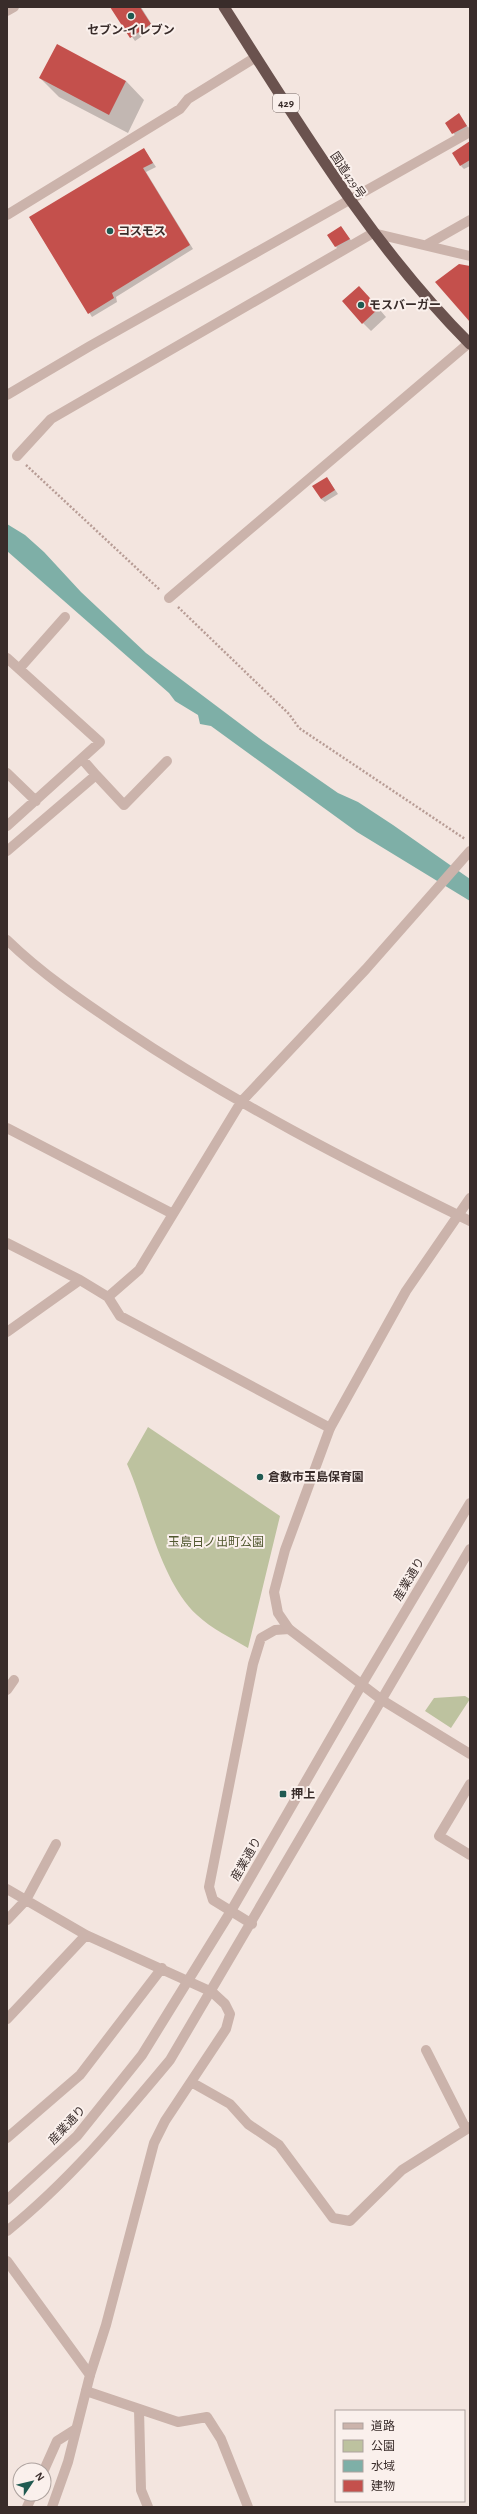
<svg xmlns="http://www.w3.org/2000/svg" width="477" height="2514" viewBox="0 0 477 2514" font-family="'Alegreya Sans','Noto Sans JP',sans-serif">
<style>
.green{fill:#bdc29f}
.water{fill:#7eafa7}
.shadow{fill:#0003}
.building{fill:#c4504c}
.lines{fill:none;stroke-linecap:round;stroke-linejoin:round}
.path{stroke:#b79c95;stroke-width:2.5;stroke-dasharray:2 2;stroke-linecap:butt}
.minor{stroke:#cbb3ab;stroke-width:10}
.tertiary{stroke:#cbb3ab;stroke-width:10}
.trunk{stroke:#6a524e;stroke-width:11}
.poi-dot{fill:#205a51;stroke:#faf0ec;stroke-width:1.5}
.labels{text-anchor:middle;dominant-baseline:central;stroke-width:4;stroke-linejoin:round;paint-order:stroke}
.shield{fill:#faf0ec;stroke:#736764;stroke-width:1}
.shield-label{font-size:11px;font-weight:bold;fill:#392c2a}
.poi-label{font-size:12px;font-weight:bold;fill:#392c2a;stroke:#faf0ec;text-anchor:start}
.street-label{font-size:12px;fill:#392c2a;stroke:#faf0ec}
.park-label{font-size:12px;fill:#50572e;stroke:#faf0ec}
</style>
<rect width="100%" height="100%" fill="#f3e5df"/>
<!-- green -->
<path class="green" d="M 148,1427 L 280,1516 L 248,1648 C 231,1638 212,1629 197,1615 C 160,1581 147,1509 127,1464 Z
M 465,1696 L 470,1699 L 451,1728 L 425,1711 L 434,1698 Z"/>
<!-- water -->
<path class="water" d="M 7,524 L 25,535 L 44,552 L 81,592 L 146,653 L 263,741 L 338,793 L 358,802 L 393,825 L 470,879 L 470,901 L 357,832 L 211,726 L 200,724 L 198,715 L 175,701 L 169,693 L 7,551 Z"/>
<!-- shadow -->
<path class="shadow" d="M 111,7 L 141,7 L 154,28 L 135,41 Z
M 40,78 L 126,81 L 144,100 L 128,133 L 59,97 Z
M 459,115 L 470,130 L 457,138 L 446,123 Z
M 144,149 L 156,167 L 146,172 L 193,249 L 116,297 L 117,302 L 92,317 L 30,218 Z
M 470,150 L 470,166 L 464,169 L 461,166 Z
M 341,227 L 353,243 L 339,251 L 328,235 Z
M 367,295 L 386,317 L 371,331 L 363,323 Z
M 327,478 L 338,494 L 325,502 L 321,499 Z"/>
<!-- building -->
<path class="building" d="M 110,7 L 140,7 L 151,24 L 130,38 Z
M 57,44 L 126,81 L 109,115 L 39,78 Z
M 459,113 L 467,126 L 452,134 L 445,123 Z
M 470,141 L 470,160 L 460,166 L 452,153 Z
M 144,148 L 153,163 L 143,168 L 190,245 L 112,293 L 114,298 L 88,314 L 29,217 Z
M 341,226 L 350,239 L 335,247 L 327,235 Z
M 459,264 L 470,266 L 470,322 L 435,282 Z
M 359,286 L 379,308 L 362,324 L 342,301 Z
M 327,477 L 335,490 L 321,499 L 312,486 Z"/>
<g class="lines">
<!-- path -->
<path class="path" d="M 26,465 L 160,590
M 178,607 L 289,714 L 299,728 L 465,839"/>
<!-- minor -->
<path class="minor" d="M 7,11 L 14,7
M 7,215 L 180,109 L 188,99 L 256,57
M 426,245 L 470,220
M 7,395 L 90,346 L 470,132
M 17,456 L 51,419 L 373,233 L 470,256
M 169,598 L 469,343
M 7,658 L 100,742 L 7,826
M 19,669 L 65,617
M 82,759 L 96,775
M 7,773 L 36,801
M 7,851 L 96,775 L 124,805 L 167,761
M 7,940 C 42,974 82,1001 122,1028 C 232,1102 351,1163 470,1221
M 7,1128 L 173,1214
M 7,1243 L 80,1280
M 108,1297 L 139,1270 L 241,1102 L 366,969 L 470,851
M 7,1332 L 80,1280 L 108,1297 L 120,1316 L 330,1428
M 7,1690 L 14,1680
M 382,1700 L 470,1754
M 470,1784 L 439,1836 L 470,1855
M 7,1889 L 86,1935 L 212,1992 L 225,2004 L 230,2014 L 226,2029 L 165,2121 L 154,2143 L 106,2325 L 90,2375
M 7,1920 L 26,1900 L 56,1844
M 252,1924 L 213,1900 L 209,1887 L 253,1664 L 261,1638 L 275,1630 L 289,1629
M 7,2019 L 86,1935
M 426,2050 L 466,2129
M 191,2082 L 230,2104 L 248,2124 L 279,2145 L 333,2218 L 350,2221 L 402,2170 L 470,2127
M 7,2138 L 80,2075 L 162,1968
M 86,2391 L 178,2422 L 207,2417 L 221,2439 L 248,2507
M 139,2409 L 141,2490 L 148,2507
M 44,2470 L 57,2441 L 76,2429
M 27,2507 L 33,2494"/>
<!-- tertiary -->
<path class="tertiary" d="M 382,1700 L 289,1629 L 278,1613 L 274,1592 L 285,1550 L 330,1428 L 406,1291 L 470,1198
M 7,2200 L 77,2136 L 142,2055 L 231,1911 L 362,1684 L 470,1503
M 7,2231 C 69,2181 119,2121 170,2060 L 470,1549
M 7,2261 L 90,2375 L 68,2462 L 52,2507"/>
<!-- trunk -->
<path class="trunk" d="M 224,7 C 299,124 371,245 470,344"/>
</g>
<!-- markers -->
<g class="poi-dot">
<circle cx="131" cy="16" r="4"/>
<circle cx="110" cy="231" r="4"/>
<circle cx="361" cy="305" r="4"/>
<circle cx="260" cy="1477" r="4"/>
<rect x="279" y="1790" width="8" height="8" rx="2"/>
</g>
<g class="labels">
<!-- shield labels -->
<rect class="shield" x="273" y="94" width="26" height="18" rx="3"/>
<g class="shield-label">
<text x="286" y="103">429</text>
</g>
<!-- poi labels -->
<g class="poi-label">
<text x="131" y="30" text-anchor="middle">セブン-イレブン</text>
<text x="118" y="231">コスモス</text>
<text x="369" y="305">モスバーガー</text>
<text x="268" y="1477">倉敷市玉島保育園</text>
<text x="291" y="1794">押上</text>
</g>
<!-- street labels -->
<g class="street-label">
<text transform="translate(348 175) rotate(56)">国道429号</text>
<text transform="translate(409 1579) rotate(-59)">産業通り</text>
<text transform="translate(246 1859) rotate(-60)">産業通り</text>
<text transform="translate(67 2125) rotate(-47)">産業通り</text>
</g>
<!-- park labels -->
<g class="park-label">
<text x="216" y="1542">玉島日ノ出町公園</text>
</g>
</g>
<!-- border -->
<rect width="477" height="2514" fill="none" stroke="#392c2a" stroke-width="16"/>
<!-- legend -->
<rect x="335" y="2410" width="130" height="92" fill="#faf0ec" stroke="#ada29e"/>
<rect x="343" y="2423" width="20" height="6" fill="#cbb3ab" stroke="#ada29e"/>
<text x="371" y="2430" font-size="12" fill="#392c2a">道路</text>
<rect x="343" y="2440" width="20" height="12" fill="#bdc29f" stroke="#ada29e"/>
<text x="371" y="2450" font-size="12" fill="#392c2a">公園</text>
<rect x="343" y="2460" width="20" height="12" fill="#7eafa7" stroke="#ada29e"/>
<text x="371" y="2470" font-size="12" fill="#392c2a">水域</text>
<rect x="343" y="2480" width="20" height="12" fill="#c4504c" stroke="#ada29e"/>
<text x="371" y="2490" font-size="12" fill="#392c2a">建物</text>
<!-- north arrow -->
<g transform="translate(32 2482) rotate(55)"><circle r="19" fill="#faf0ec" stroke="#ada29e"/>
<path d="M0-3L7 15L0 10L-7 15Z" fill="#205a51"/>
<text y="-6" font-size="11" font-weight="bold" text-anchor="middle" fill="#392c2a">N</text>
</g>
</svg>
